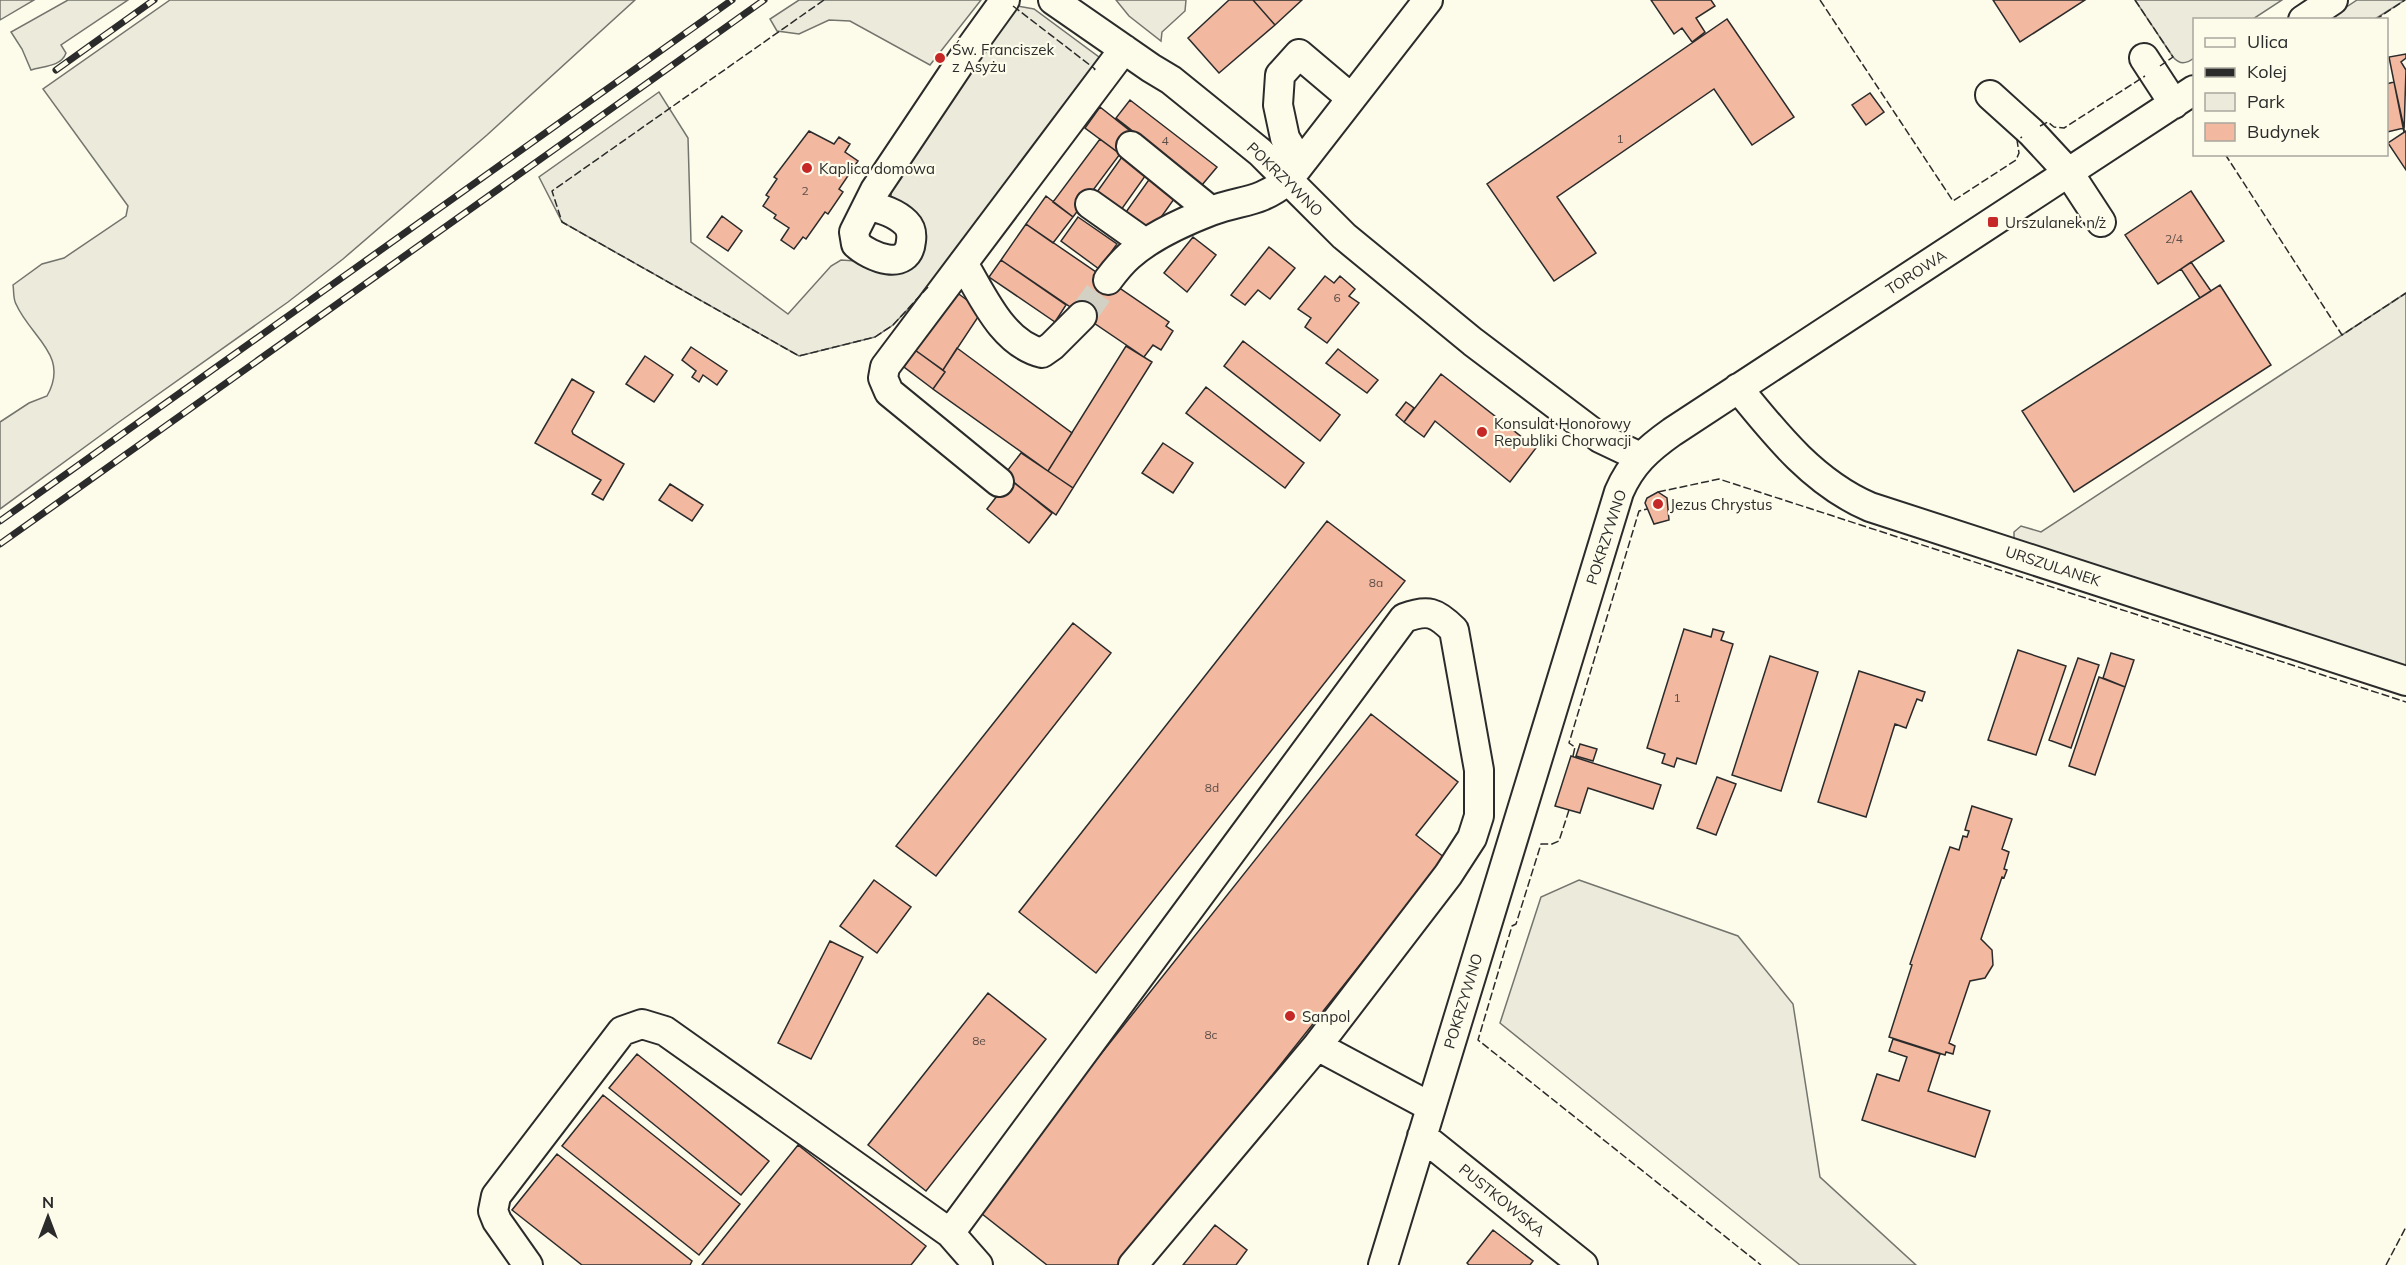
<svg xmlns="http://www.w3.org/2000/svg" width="2406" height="1265" viewBox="0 0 2406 1265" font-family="Mulish,sans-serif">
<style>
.green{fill:#ecebdb;stroke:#74746e;stroke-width:1.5}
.building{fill:#f2b8a0;stroke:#2b2b2b;stroke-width:1.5}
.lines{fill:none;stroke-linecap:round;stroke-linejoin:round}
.minor-tunnel{stroke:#d3d1c4;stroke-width:28;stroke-dasharray:28 14;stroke-linecap:butt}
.minor-casing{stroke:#2b2b2b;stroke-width:32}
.minor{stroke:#fdfbea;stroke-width:28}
.rail-casing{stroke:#2b2b2b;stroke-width:7}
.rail{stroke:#fdfbea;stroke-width:4.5;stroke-dasharray:14;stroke-linecap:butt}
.fence{stroke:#2b2b2b;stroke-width:1.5;stroke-dasharray:8 3;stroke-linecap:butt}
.poi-dot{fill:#c62828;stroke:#fdfbea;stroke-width:2}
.labels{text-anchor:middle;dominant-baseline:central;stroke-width:4.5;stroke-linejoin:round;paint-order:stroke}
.number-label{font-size:12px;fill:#5d4e48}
.poi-label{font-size:15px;fill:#2b2b2b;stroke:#fdfbea;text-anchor:start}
.street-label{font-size:15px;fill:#2b2b2b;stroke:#fdfbea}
</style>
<rect width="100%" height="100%" fill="#fdfbea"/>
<!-- green -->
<path class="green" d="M 0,0 L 34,0 L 0,20 Z
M 68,0 L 128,0 L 61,45 L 66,53 C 61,67 43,66 31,70 L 22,49 L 11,32 Z
M 170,0 L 635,0 L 487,135 L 343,259 L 288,302 L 119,422 L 0,509 L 0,422 L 29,403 L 47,396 C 70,355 31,338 16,304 C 13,299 14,291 13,285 L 42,264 L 64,258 L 126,216 L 128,206 L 43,89 Z
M 799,0 L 981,0 L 930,65 L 850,21 L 829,20 L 799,34 L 777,31 L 770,19 Z
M 1116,0 L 1186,0 L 1185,11 L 1162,32 L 1161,41 L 1129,16 Z
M 2135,0 L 2282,0 L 2253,19 L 2194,20 L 2194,58 C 2186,64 2180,65 2173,57 Z
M 2357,0 L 2405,0 L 2375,19 L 2327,20 Z
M 1012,5 L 1034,9 L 1107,63 L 942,273 L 893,325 L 875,337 L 799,356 L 562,222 L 539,177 L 659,92 L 688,138 L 691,242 L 788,314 L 831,266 L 841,260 L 886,263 L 910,217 L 891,197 L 893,176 Z
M 2406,293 L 2406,672 L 2014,540 L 2014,532 L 2021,526 L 2041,532 Z
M 1579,880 L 1738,936 L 1793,1004 L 1820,1177 L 1916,1265 L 1800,1265 L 1500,1023 L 1541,897 Z"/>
<!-- building -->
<path class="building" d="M 1229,0 L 1253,0 L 1275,25 L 1219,73 L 1188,38 Z
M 1253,0 L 1302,0 L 1275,25 Z
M 1651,0 L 1711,0 L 1715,6 L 1696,18 L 1705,32 L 1692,42 L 1682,28 L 1674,34 Z
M 1993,0 L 2085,0 L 2020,42 Z
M 1727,19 L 1794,117 L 1752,145 L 1714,89 L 1557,197 L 1596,253 L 1554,281 L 1487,184 Z
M 2406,54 L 2406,58 L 2401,62 L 2406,70 L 2404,132 L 2389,57 Z
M 2394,82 L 2404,128 L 2387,132 L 2386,84 Z
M 1870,93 L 1884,112 L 1866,125 L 1852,105 Z
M 1130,100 L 1217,167 L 1202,185 L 1116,118 Z
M 1100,107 L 1134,134 L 1120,154 L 1085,128 Z
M 809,131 L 834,144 L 839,137 L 850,144 L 845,152 L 858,161 L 839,189 L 843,192 L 828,214 L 825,212 L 806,239 L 803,237 L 794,249 L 781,240 L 789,228 L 774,218 L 776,215 L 763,206 L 769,197 L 766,195 L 777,179 L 774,177 Z
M 2406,131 L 2406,170 L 2388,143 Z
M 1100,139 L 1120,154 L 1073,217 L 1053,202 Z
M 1124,154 L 1148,172 L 1121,210 L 1097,192 Z
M 1153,174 L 1179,192 L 1152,230 L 1126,212 Z
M 2191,191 L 2224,241 L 2158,284 L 2125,235 Z
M 1046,196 L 1073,217 L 1053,243 L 1026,224 Z
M 722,216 L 742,231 L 728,251 L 707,237 Z
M 1078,217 L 1117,244 L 1099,269 L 1061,241 Z
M 1026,224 L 1169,322 L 1166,326 L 1173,331 L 1161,350 L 1153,345 L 1144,357 L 1001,260 Z
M 1193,237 L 1216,255 L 1187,292 L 1164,273 Z
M 1269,247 L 1295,268 L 1270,299 L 1258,290 L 1245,305 L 1231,295 Z
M 1001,260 L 1066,305 L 1055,322 L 989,277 Z
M 2191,262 L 2211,291 L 2200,298 L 2181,269 Z
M 1325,276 L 1334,283 L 1340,276 L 1355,289 L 1349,296 L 1359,303 L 1327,343 L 1305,327 L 1311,318 L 1298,309 Z
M 2220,285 L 2271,365 L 2074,492 L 2022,411 Z
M 956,292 L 982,311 L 943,370 L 915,350 Z
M 1243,341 L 1340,415 L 1320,441 L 1224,366 Z
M 1126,346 L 1152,362 L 1073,488 L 1048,471 Z
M 691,347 L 727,371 L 717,385 L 703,375 L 699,382 L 692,377 L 696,371 L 682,360 Z
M 957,348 L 1072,433 L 1048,471 L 933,389 L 945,372 L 943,370 Z
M 1338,349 L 1378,380 L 1367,393 L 1326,363 Z
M 915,350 L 945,372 L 933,389 L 904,367 Z
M 645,356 L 673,375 L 654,402 L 626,384 Z
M 1441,374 L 1536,448 L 1510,482 L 1435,421 L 1424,437 L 1404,422 Z
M 572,379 L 594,392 L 572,431 L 573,434 L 624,464 L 603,500 L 592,494 L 601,480 L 535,443 Z
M 1206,387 L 1304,463 L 1285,488 L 1186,413 Z
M 1406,402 L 1414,408 L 1404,422 L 1396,415 Z
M 1163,443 L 1193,463 L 1173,493 L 1142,473 Z
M 1021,453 L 1073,488 L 1056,515 L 1004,475 Z
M 1010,479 L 1052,513 L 1029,543 L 987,509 Z
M 670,484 L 703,505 L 692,521 L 659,500 Z
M 1658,492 L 1667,498 L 1669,520 L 1654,524 L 1645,503 L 1647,498 Z
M 1327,521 L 1405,581 L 1096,973 L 1019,912 Z
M 1073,623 L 1111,653 L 936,876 L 896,846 Z
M 1684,629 L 1711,637 L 1713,629 L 1724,632 L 1721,640 L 1733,644 L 1696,764 L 1677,758 L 1674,767 L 1662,763 L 1665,754 L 1647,748 Z
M 2018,650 L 2066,666 L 2036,755 L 1988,740 Z
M 2111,653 L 2134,660 L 2125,687 L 2103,678 Z
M 1770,656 L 1818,672 L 1781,791 L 1732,775 Z
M 2078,658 L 2099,665 L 2071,748 L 2049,740 Z
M 1859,671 L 1925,692 L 1922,701 L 1917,699 L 1906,728 L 1895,724 L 1866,817 L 1818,802 Z
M 2099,677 L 2125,687 L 2095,775 L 2069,766 Z
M 1371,714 L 1458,782 L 1416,835 L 1445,858 L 1121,1265 L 1047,1265 L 977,1210 Z
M 1580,744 L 1597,749 L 1593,761 L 1576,756 Z
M 1571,756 L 1661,785 L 1653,809 L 1588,788 L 1580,813 L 1555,806 Z
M 1717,777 L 1736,784 L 1716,835 L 1697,828 Z
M 1972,806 L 2012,819 L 2002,849 L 2009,852 L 2004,869 L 2007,870 L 2004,878 L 2002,877 L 1981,939 L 1992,950 L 1993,965 L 1985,978 L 1970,981 L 1949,1043 L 1955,1046 L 1953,1054 L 1946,1052 L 1945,1055 L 1889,1037 L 1912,965 L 1910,964 L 1950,847 L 1959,850 L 1963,836 L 1967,837 L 1969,831 L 1965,830 Z
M 874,880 L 911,907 L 877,953 L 840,926 Z
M 830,941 L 863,957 L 811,1059 L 778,1043 Z
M 988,993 L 1046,1039 L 926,1191 L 868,1145 Z
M 1893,1039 L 1940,1054 L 1928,1091 L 1990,1111 L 1975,1157 L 1862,1120 L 1877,1074 L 1899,1081 L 1907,1057 L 1889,1051 Z
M 637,1054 L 769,1161 L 741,1195 L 609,1088 Z
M 603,1095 L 740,1204 L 699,1255 L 562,1146 Z
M 798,1145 L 926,1246 L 911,1265 L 702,1265 Z
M 557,1154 L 692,1261 L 690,1265 L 582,1265 L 512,1210 Z
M 1215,1225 L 1247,1250 L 1236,1265 L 1183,1265 Z
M 1493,1230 L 1533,1261 L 1530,1265 L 1469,1265 L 1467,1263 Z"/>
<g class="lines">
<!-- minor-tunnel -->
<path class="minor-tunnel" d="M 1082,316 L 1108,280"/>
<defs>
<path id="minor" d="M 1053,0 L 1151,68 L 1171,80 L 1260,152 L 1344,236 L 1473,342 L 1600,438 L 1640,457
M 2303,20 L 2333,0
M 2144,58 L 2174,104
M 1990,95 L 2031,132 L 2069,173 L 2101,222
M 1131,146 L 1211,211
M 1300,163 L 1285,138 L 1278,105 L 1280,75 L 1299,54 L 1351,98
M 1090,204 L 1145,243
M 868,205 C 882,209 896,213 906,223 C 911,228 912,234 911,241 C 908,273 870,257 856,244 L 854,232 L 875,190 L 966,54 L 1005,0
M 963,263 C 983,296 1002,343 1042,353 L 1052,346 L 1082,316
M 1108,280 C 1114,272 1121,263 1129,256 C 1150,237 1185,221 1211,211 C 1243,199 1258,204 1288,180 L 1428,0
M 1738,388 C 1776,435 1814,483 1870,507 L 2406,681
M 999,482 L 889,392 L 883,378 L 885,367 L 1124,49
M 1422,1136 L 1583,1265
M 950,1233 L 1404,618 C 1428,609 1436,612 1454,630 L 1479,770 L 1479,816 L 1472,838 L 1448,875 L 1317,1046 L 1431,1107
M 528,1265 L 497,1221 L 493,1211 L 496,1196 L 622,1031 L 642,1024 L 665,1031 L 950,1233 L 978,1265
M 1133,1265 L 1317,1046
M 1383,1265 L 1619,492 C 1631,464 1648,449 1672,432 L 2194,90"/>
</defs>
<!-- minor casing -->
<use href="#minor" class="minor-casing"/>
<!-- minor -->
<use href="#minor" class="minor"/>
<defs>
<path id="rail" d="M 56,70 L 154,0
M 0,521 L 732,0
M 0,544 L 764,0"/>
</defs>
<!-- rail casing -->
<use href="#rail" class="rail-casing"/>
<!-- rail -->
<use href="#rail" class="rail"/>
<!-- fence -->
<path class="fence" d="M 824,0 L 552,191 L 562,222 L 799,356 L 875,337 L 893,325 L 928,287
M 1820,0 L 1953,201 L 2016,160 L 2019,153 L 2017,140 L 2022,137
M 2135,0 L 2173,57 L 2160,66
M 1013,6 L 1095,69 L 1094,70
M 2375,20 L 2405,0
M 2040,126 L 2048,122 L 2054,127 L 2064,128 L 2145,76
M 2225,154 L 2342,335 L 2406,293
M 1658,492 L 1719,479 L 2406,702
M 1573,756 L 1575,747 L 1569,743 L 1639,511 L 1647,509
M 1569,810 L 1559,841 L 1552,844 L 1541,844 L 1516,924 L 1512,926 L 1478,1040 L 1761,1265
M 2386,1265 L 2406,1227"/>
</g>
<!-- markers -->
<g class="poi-dot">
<circle cx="940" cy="58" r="6"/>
<circle cx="807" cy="168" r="6"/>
<rect x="1987" y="216" width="12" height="12" rx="3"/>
<circle cx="1482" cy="432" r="6"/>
<circle cx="1658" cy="504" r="6"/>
<circle cx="1290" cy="1016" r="6"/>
</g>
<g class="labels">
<!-- number labels -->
<g class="number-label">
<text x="1620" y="138">1</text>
<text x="1165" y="140">4</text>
<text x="805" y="190">2</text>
<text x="2174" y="238">2/4</text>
<text x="1337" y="297">6</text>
<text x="1376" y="582">8a</text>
<text x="1677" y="697">1</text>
<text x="1212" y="787">8d</text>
<text x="1211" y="1034">8c</text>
<text x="979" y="1040">8e</text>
</g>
<!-- poi labels -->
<g class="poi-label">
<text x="952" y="49">Św. Franciszek<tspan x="952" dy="17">z Asyżu</tspan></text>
<text x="819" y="168">Kaplica domowa</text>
<text x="2005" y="222">Urszulanek n/ż</text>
<text x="1494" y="423">Konsulat Honorowy<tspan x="1494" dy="17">Republiki Chorwacji</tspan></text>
<text x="1670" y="504">Jezus Chrystus</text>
<text x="1302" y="1016">Sanpol</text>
</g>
<!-- street labels -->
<g class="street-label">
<text transform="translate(1285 179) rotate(44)">POKRZYWNO</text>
<text transform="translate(1916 272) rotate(-33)">TOROWA</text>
<text transform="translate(1606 537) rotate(-72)">POKRZYWNO</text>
<text transform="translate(2053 566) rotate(18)">URSZULANEK</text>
<text transform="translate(1463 1001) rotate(-73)">POKRZYWNO</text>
<text transform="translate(1502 1200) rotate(39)">PUSTKOWSKA</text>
</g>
</g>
<!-- legend -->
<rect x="2193" y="18" width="195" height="138" fill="#fdfbea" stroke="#a9a89e" stroke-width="1.5"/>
<rect x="2205" y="38" width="30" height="9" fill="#fdfbea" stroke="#a9a89e" stroke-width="1.5"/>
<text x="2247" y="48" font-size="18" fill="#2b2b2b">Ulica</text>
<rect x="2205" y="68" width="30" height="9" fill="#2b2b2b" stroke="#a9a89e" stroke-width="1.5"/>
<text x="2247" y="78" font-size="18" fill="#2b2b2b">Kolej</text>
<rect x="2205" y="93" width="30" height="18" fill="#ecebdb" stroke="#a9a89e" stroke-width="1.5"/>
<text x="2247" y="108" font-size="18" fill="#2b2b2b">Park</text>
<rect x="2205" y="123" width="30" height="18" fill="#f2b8a0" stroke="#a9a89e" stroke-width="1.5"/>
<text x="2247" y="138" font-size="18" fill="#2b2b2b">Budynek</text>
<!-- north arrow -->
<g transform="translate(48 1217)" stroke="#fdfbea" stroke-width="4.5" paint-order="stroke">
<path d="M0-4.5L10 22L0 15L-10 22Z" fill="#2b2b2b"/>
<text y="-9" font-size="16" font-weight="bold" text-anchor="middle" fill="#2b2b2b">N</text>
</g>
</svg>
